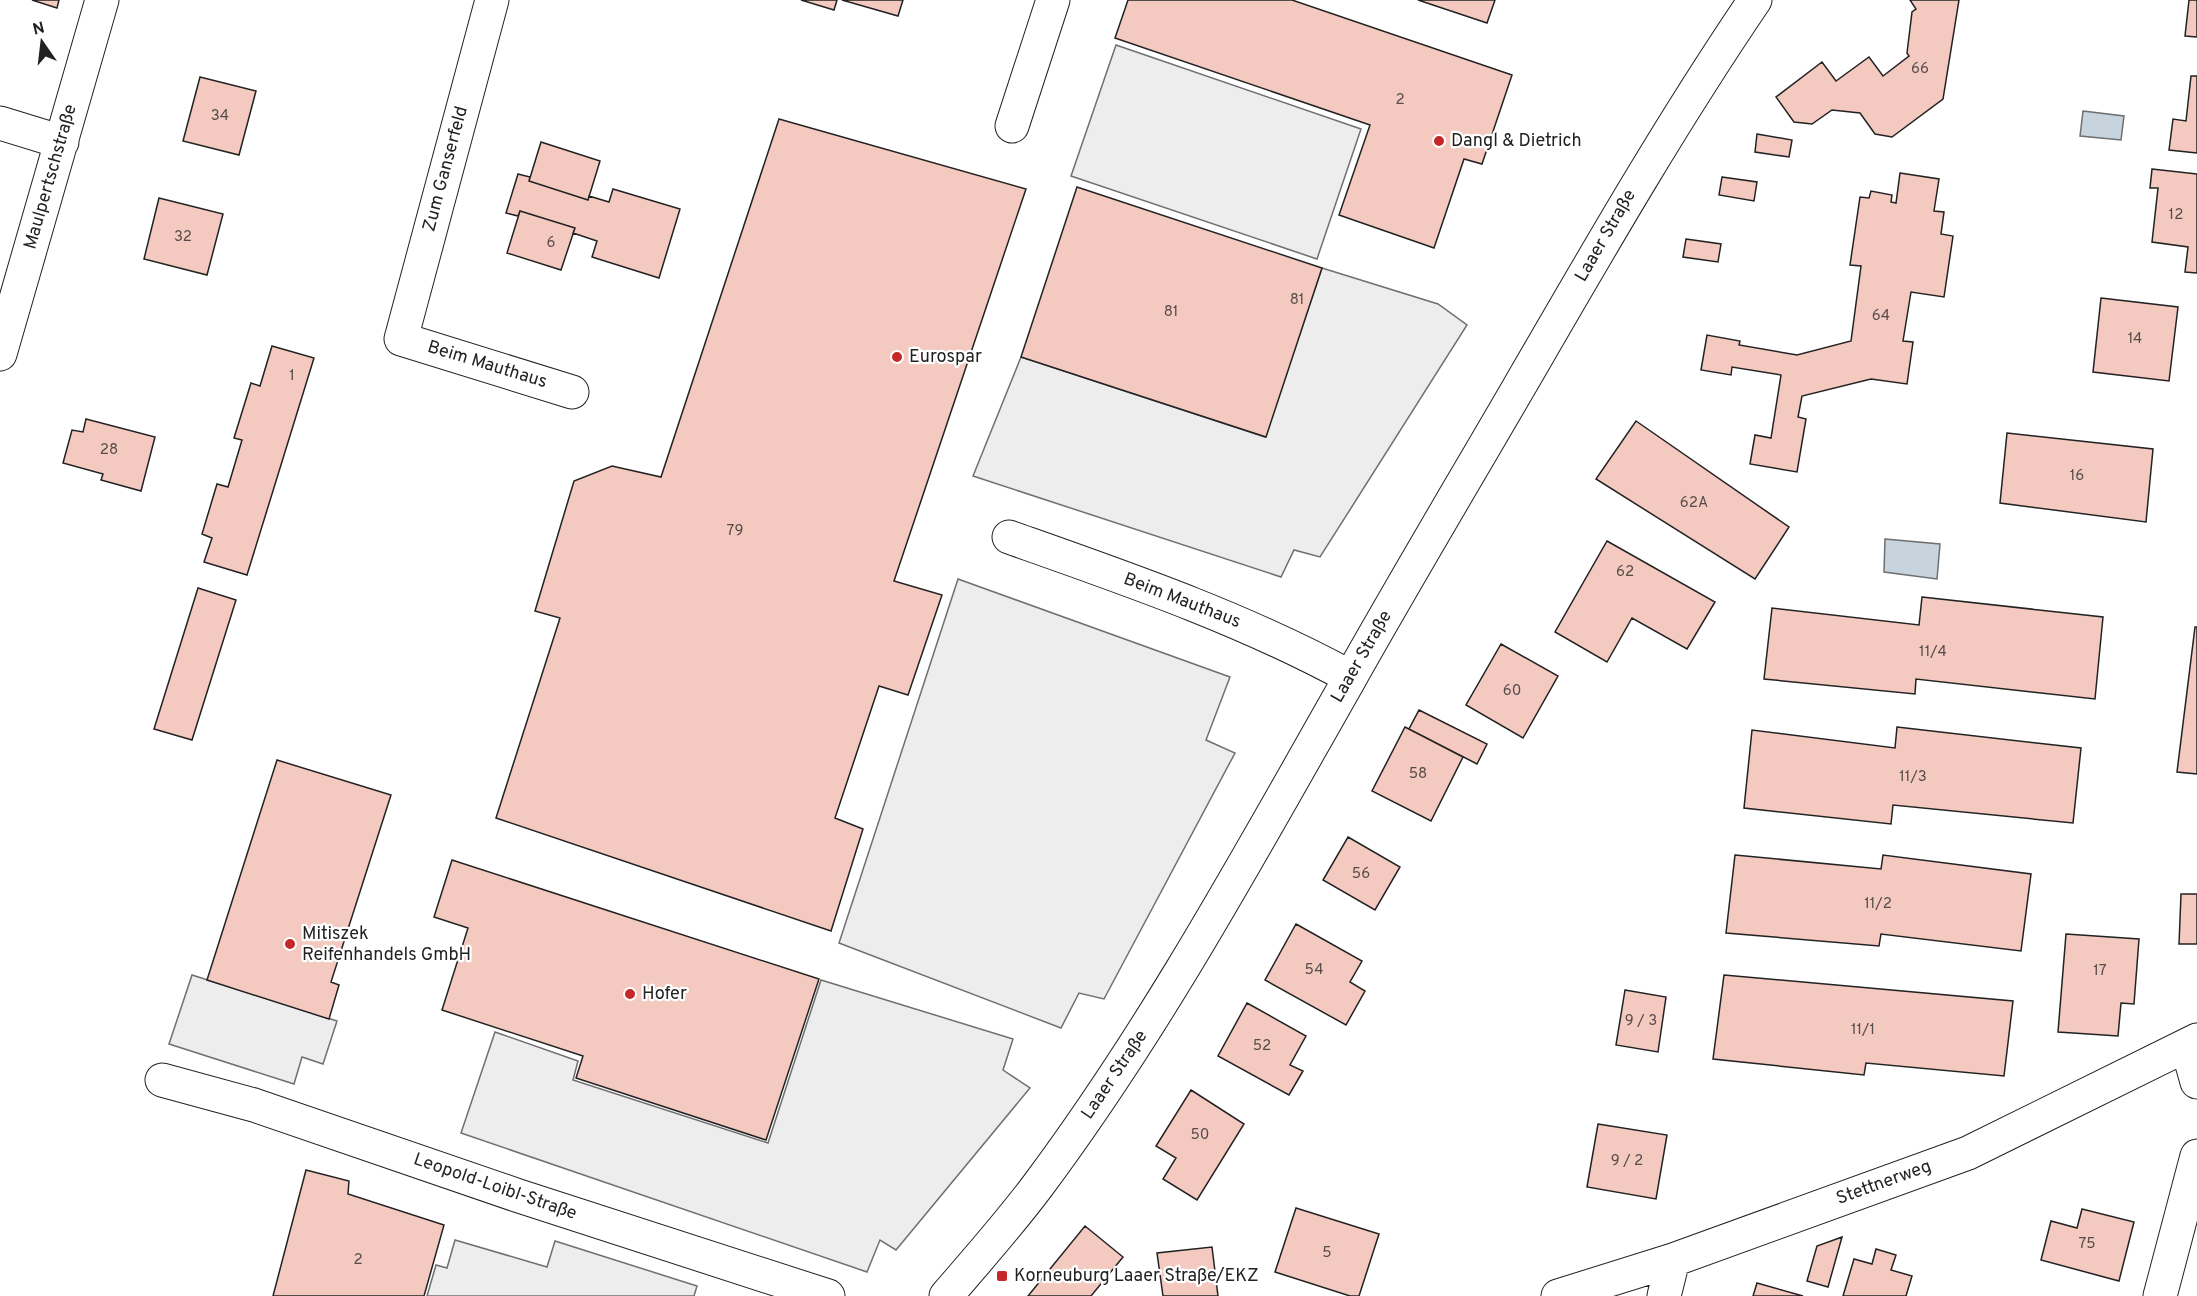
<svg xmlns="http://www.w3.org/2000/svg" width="2197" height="1296" viewBox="0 0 2197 1296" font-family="Overpass,sans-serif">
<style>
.parking{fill:#ededed;stroke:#6f6f6f;stroke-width:1.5}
.water{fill:#c7d3dd;stroke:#6f6f6f;stroke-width:1.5}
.building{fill:#f3c9c0;stroke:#222;stroke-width:1.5}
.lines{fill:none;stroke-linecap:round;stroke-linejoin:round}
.minor-casing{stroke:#222;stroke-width:35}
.minor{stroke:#fff;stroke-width:33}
.poi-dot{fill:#c62828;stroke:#fff;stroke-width:2}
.labels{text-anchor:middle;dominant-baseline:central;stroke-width:4.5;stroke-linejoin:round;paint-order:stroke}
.number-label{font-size:15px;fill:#564c4a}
.poi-label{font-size:18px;fill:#222;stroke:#fff;text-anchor:start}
.street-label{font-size:18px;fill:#222;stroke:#fff}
</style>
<rect width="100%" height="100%" fill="#fff"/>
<!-- parking -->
<path class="parking" d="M 1116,45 L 1361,129 L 1317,259 L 1071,176 Z
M 1322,268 L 1438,304 L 1467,325 L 1320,557 L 1294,550 L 1281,577 L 973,476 L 1021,357 L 1265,437 Z
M 958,579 L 1230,677 L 1206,740 L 1235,753 L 1104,999 L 1079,993 L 1061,1028 L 839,943 Z
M 192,975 L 337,1021 L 323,1064 L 302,1057 L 294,1084 L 169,1044 Z
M 821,980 L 1013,1039 L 1003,1070 L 1030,1088 L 896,1250 L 880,1240 L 867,1272 L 461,1133 L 495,1032 L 578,1061 L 573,1080 L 768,1143 Z
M 455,1240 L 547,1267 L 555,1241 L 697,1286 L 694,1296 L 427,1296 L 436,1265 L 447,1268 Z"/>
<!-- water -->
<path class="water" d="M 2083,111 L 2124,116 L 2121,140 L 2080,136 Z
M 1885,539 L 1940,544 L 1937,579 L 1884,572 Z"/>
<!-- building -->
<path class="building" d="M 32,0 L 59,0 L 57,8 Z
M 801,0 L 837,0 L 834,10 Z
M 842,0 L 903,0 L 898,16 Z
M 1128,0 L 1292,0 L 1512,75 L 1482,164 L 1464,159 L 1434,248 L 1339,215 L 1370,125 L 1115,38 Z
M 1418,0 L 1495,0 L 1487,23 Z
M 1910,0 L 1959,0 L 1943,99 L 1892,137 L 1875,134 L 1860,113 L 1832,110 L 1812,124 L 1794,122 L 1776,97 L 1822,62 L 1836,81 L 1869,57 L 1883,76 L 1909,56 L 1907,53 L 1912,12 L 1916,9 Z
M 2189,0 L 2197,0 L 2197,37 L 2185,36 Z
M 2191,76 L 2197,76 L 2197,153 L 2169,150 L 2173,119 L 2186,121 Z
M 200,77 L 256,91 L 239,155 L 183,141 Z
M 779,119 L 1026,189 L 894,581 L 942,595 L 908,695 L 879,686 L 835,818 L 863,829 L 831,931 L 496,818 L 560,618 L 535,611 L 574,481 L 612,466 L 661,477 Z
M 1757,134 L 1792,140 L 1789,157 L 1755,152 Z
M 541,142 L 600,161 L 588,200 L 529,181 Z
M 2152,169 L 2197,174 L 2197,273 L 2185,272 L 2188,247 L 2152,242 L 2158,188 L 2150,188 Z
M 1900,173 L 1939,179 L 1934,211 L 1944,212 L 1941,234 L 1953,236 L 1944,297 L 1911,292 L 1903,341 L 1913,342 L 1907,384 L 1871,379 L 1802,396 L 1798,417 L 1806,419 L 1797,472 L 1750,464 L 1755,435 L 1771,438 L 1781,375 L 1732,367 L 1731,375 L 1701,370 L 1707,335 L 1740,341 L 1739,345 L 1797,355 L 1851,341 L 1861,266 L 1850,265 L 1860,197 L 1869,198 L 1871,191 L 1892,195 L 1891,202 L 1896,203 Z
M 518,174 L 530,177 L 529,181 L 588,200 L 589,196 L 609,202 L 613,189 L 680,209 L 659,278 L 592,257 L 597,241 L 573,233 L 575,228 L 520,211 L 518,216 L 506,213 Z
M 1722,177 L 1757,182 L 1754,201 L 1719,195 Z
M 1077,187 L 1322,268 L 1266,437 L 1021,357 Z
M 159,198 L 223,214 L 207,275 L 144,259 Z
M 520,211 L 575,228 L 561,270 L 507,253 Z
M 1686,239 L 1721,244 L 1718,262 L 1683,257 Z
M 2101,298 L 2178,307 L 2169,381 L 2093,372 Z
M 272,346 L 314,358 L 247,575 L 204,562 L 212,538 L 202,534 L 217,484 L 228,487 L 242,440 L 234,438 L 251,383 L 260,386 Z
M 86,419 L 155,437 L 141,491 L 101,480 L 103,474 L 63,463 L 72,430 L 83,432 Z
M 1636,421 L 1789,527 L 1755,579 L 1596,479 Z
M 2007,433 L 2153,449 L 2146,522 L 2000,503 Z
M 1607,541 L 1715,602 L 1687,649 L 1632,618 L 1607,662 L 1555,632 Z
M 198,588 L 236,600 L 192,740 L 154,729 Z
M 1922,597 L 2103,617 L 2095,699 L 1916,679 L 1915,694 L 1764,679 L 1772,608 L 1919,625 Z
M 2195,627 L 2197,627 L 2197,774 L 2177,772 Z
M 1501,644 L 1558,676 L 1523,738 L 1466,705 Z
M 1419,710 L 1487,744 L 1477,764 L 1409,729 Z
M 1405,727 L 1463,757 L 1431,821 L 1372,791 Z
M 1897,727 L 2081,748 L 2073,823 L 1893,805 L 1891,824 L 1744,808 L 1752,730 L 1895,748 Z
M 277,760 L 391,795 L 331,982 L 339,985 L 329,1019 L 207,980 Z
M 1348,837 L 1400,867 L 1375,910 L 1323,880 Z
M 1735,855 L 1881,869 L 1883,855 L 2031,874 L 2021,951 L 1881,934 L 1879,946 L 1726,933 Z
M 452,860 L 819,979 L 766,1140 L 576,1078 L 583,1056 L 442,1010 L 468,928 L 434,917 Z
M 2181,894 L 2197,894 L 2197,944 L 2179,944 Z
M 1296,924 L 1362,961 L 1350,982 L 1365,991 L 1346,1025 L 1265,980 Z
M 2066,934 L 2139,939 L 2134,1004 L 2121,1003 L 2118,1036 L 2058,1032 Z
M 1724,975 L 2013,1001 L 2004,1076 L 1866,1063 L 1864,1075 L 1713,1059 Z
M 1625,990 L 1666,997 L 1658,1052 L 1616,1045 Z
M 1247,1003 L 1306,1036 L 1290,1065 L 1303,1071 L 1289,1095 L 1218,1056 Z
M 1191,1090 L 1244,1124 L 1197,1200 L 1163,1179 L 1176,1158 L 1156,1146 Z
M 1598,1124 L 1667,1135 L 1656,1199 L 1587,1187 Z
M 306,1170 L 349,1181 L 348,1194 L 444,1225 L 424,1296 L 273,1296 Z
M 1296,1208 L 1379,1234 L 1359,1296 L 1350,1296 L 1275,1272 Z
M 2082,1209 L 2134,1222 L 2119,1281 L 2041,1260 L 2051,1221 L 2077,1228 Z
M 1085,1226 L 1123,1257 L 1091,1296 L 1028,1296 Z
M 1842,1237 L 1828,1287 L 1807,1281 L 1817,1246 Z
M 1212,1247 L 1218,1296 L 1163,1296 L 1157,1253 Z
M 1876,1249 L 1896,1255 L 1891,1270 L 1912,1276 L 1906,1296 L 1843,1296 L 1854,1259 L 1872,1264 Z
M 1757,1283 L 1803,1296 L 1753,1296 Z"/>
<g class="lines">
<defs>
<path id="minor" d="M 492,0 L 401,339 L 572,392
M 0,123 L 62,142
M 1012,126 L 1053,0
M 0,354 L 102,0
M 1009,537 C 1125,578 1242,618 1350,677
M 2187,1046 L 2197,1082
M 162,1080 L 254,1105 L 519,1196 L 828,1296
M 946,1296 C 978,1259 1010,1223 1039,1184 C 1158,1024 1251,852 1349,680 C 1404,582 1462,485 1519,387 C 1595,256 1670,125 1755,0
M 1558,1296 L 1673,1260 L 1968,1153 L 2197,1040
M 1664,1296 L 1673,1260
M 2160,1296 L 2197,1156"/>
</defs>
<!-- minor casing -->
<use href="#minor" class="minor-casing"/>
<!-- minor -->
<use href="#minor" class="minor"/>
</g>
<!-- markers -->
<g class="poi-dot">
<circle cx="1439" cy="141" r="6"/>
<circle cx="897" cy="357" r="6"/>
<circle cx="290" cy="944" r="6"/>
<circle cx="630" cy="994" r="6"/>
<rect x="996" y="1270" width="12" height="12" rx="3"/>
</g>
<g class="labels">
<!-- number labels -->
<g class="number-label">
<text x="1920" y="69">66</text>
<text x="1400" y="100">2</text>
<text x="220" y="116">34</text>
<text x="2176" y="215">12</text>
<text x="183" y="237">32</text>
<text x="551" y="243">6</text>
<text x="1297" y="300">81</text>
<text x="1171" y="312">81</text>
<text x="1881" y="316">64</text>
<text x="2135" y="339">14</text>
<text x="292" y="376">1</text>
<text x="109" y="450">28</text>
<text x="2077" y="476">16</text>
<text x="1694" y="503">62A</text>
<text x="735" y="531">79</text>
<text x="1625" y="572">62</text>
<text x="1933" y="652">11/4</text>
<text x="1512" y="691">60</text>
<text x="1418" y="774">58</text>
<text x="1913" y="777">11/3</text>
<text x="1361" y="874">56</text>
<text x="1878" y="904">11/2</text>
<text x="1314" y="970">54</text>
<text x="2100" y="971">17</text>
<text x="1641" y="1021">9 / 3</text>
<text x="1863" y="1030">11/1</text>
<text x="1262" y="1046">52</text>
<text x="1200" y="1135">50</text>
<text x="1627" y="1161">9 / 2</text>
<text x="2087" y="1244">75</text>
<text x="1327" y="1253">5</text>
<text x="358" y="1260">2</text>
</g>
<!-- poi labels -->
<g class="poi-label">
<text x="1451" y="141">Dangl &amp; Dietrich</text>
<text x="909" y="357">Eurospar</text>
<text x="302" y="934">Mitiszek<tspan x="302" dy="21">Reifenhandels GmbH</tspan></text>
<text x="642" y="994">Hofer</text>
<text x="1014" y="1276">Korneuburg Laaer Straße/EKZ</text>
</g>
<!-- street labels -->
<g class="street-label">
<text transform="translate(446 169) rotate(-75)">Zum Ganserfeld</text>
<text transform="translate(51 177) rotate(-74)">Maulpertschstraße</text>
<text transform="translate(1606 236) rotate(-60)">Laaer Straße</text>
<text transform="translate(487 365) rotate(17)">Beim Mauthaus</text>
<text transform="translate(1182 601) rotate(21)">Beim Mauthaus</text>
<text transform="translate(1362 657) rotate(-60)">Laaer Straße</text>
<text transform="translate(1115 1075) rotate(-56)">Laaer Straße</text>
<text transform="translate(1884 1183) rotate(-20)">Stettnerweg</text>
<text transform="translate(495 1187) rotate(19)">Leopold-Loibl-Straße</text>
</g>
</g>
<!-- north arrow -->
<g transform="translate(42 42) rotate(346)" stroke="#ffffff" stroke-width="4.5" paint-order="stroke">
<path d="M0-4.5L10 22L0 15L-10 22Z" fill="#222222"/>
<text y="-9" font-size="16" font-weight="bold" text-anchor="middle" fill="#222222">N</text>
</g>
</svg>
